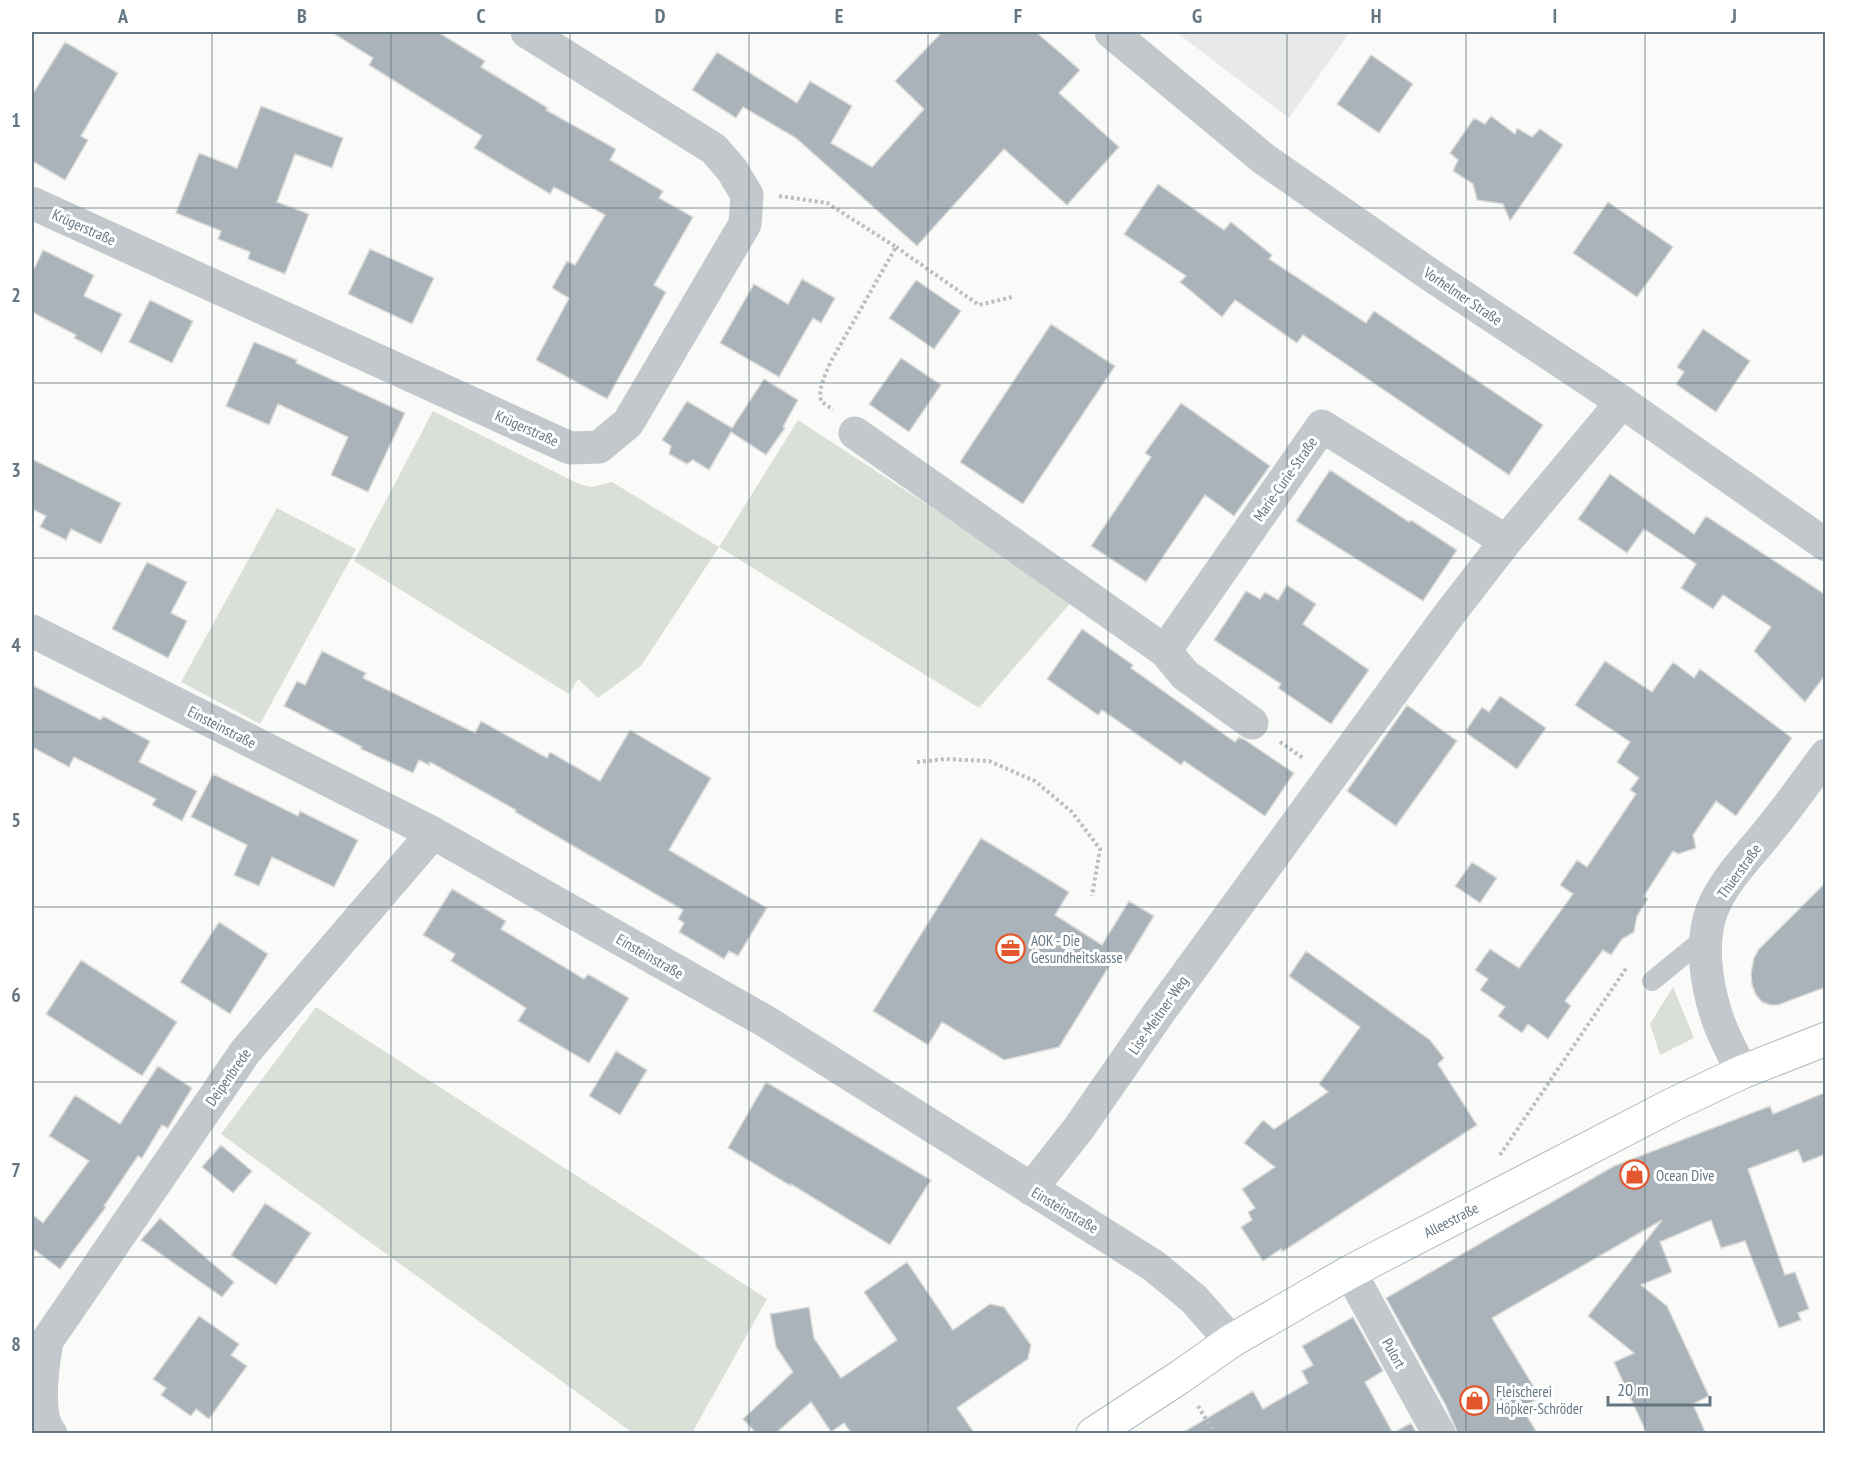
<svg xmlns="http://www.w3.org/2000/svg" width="1857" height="1465" viewBox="0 0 1857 1465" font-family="'PT Sans Narrow',sans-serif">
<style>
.built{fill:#e8e9e9}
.green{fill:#dadfd7}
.building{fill:#aab3b9;stroke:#dcdcda;stroke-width:1.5}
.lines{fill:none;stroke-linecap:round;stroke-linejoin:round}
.secondary-casing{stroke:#b3babf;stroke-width:35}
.path{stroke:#bbbfc2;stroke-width:4;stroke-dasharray:3 3;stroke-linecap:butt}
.service{stroke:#c3c8cc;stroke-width:20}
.minor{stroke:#c3c8cc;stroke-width:33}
.tertiary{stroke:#c3c8cc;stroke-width:33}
.secondary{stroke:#fff;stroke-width:33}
.grid{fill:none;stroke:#657683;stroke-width:1.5;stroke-opacity:0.55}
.labels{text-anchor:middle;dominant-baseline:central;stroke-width:6;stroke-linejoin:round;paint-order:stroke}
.street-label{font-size:15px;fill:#657683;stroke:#fff}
.poi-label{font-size:15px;fill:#657683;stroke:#fff;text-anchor:start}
.neatline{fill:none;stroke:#657683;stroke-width:2}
.grid-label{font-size:20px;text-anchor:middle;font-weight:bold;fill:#657683}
</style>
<rect width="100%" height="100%" fill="#fafaf8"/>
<!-- built -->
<path class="built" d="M 1176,32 L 1350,32 L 1289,118 Z"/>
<!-- green -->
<path class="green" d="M 433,411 L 579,484 L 591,487 L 612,482 L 719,547 L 798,420 L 1073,600 L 979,708 L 719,547 L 641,666 L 598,698 L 578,679 L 569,694 L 354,561 Z
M 277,508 L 356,549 L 260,724 L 181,682 Z
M 1673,987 L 1694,1038 L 1660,1055 L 1650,1024 Z
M 316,1007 L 767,1299 L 692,1433 L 633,1433 L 221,1134 Z"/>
<!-- building -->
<path class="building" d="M 331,32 L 438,32 L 485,61 L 481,67 L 548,108 L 546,110 L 616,149 L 610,160 L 663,191 L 659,198 L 693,217 L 654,285 L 666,292 L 607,399 L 536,360 L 569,298 L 552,288 L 567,261 L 575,265 L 605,215 L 554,187 L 550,194 L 474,148 L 482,136 L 369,65 L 373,58 Z
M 942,32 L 1036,32 L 1080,70 L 1059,93 L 1119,147 L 1067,205 L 1004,149 L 917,246 L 796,138 L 743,107 L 736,118 L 692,90 L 717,52 L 797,103 L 810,81 L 852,106 L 831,143 L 872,167 L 924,109 L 895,81 Z
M 65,42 L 118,73 L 81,136 L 88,140 L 65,180 L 32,161 L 32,95 Z
M 1371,55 L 1413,84 L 1379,133 L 1337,104 Z
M 261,106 L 343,138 L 332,168 L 295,154 L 277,202 L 309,214 L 285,274 L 248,259 L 250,252 L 218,239 L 221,231 L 176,213 L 199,153 L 237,168 Z
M 1491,116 L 1515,134 L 1517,128 L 1532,137 L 1540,129 L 1563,145 L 1510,221 L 1503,204 L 1477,200 L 1473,184 L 1453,171 L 1458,160 L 1450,153 L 1474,118 L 1485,124 Z
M 1158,184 L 1224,230 L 1231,222 L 1272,255 L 1269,259 L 1366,323 L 1374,311 L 1543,425 L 1509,475 L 1303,335 L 1297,343 L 1235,300 L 1222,317 L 1180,282 L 1186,276 L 1124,234 Z
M 1608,202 L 1673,247 L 1637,297 L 1573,253 Z
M 370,249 L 434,278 L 412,324 L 348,294 Z
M 43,250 L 94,275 L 84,296 L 122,314 L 102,353 L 74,338 L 76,335 L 32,312 L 32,273 Z
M 802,279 L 835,298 L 821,323 L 813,318 L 779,377 L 720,343 L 754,284 L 788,304 Z
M 916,280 L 961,311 L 934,349 L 889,318 Z
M 150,300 L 193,321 L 172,363 L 129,342 Z
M 1051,324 L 1115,366 L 1023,504 L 960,462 Z
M 1703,329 L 1750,361 L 1716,412 L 1676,384 L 1684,372 L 1677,367 Z
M 254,342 L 297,360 L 296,363 L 405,413 L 368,492 L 331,475 L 348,437 L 278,404 L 269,425 L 226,406 Z
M 901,358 L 941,385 L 909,432 L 869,404 Z
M 764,379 L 798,400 L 783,427 L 785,428 L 766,455 L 731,432 L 709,470 L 693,460 L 687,464 L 669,454 L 671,446 L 662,440 L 687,401 L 732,428 Z
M 1181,403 L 1270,466 L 1234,516 L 1205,495 L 1146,582 L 1091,546 L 1151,457 L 1145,453 Z
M 32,459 L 121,503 L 101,544 L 71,529 L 66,540 L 40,527 L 46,516 L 32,509 Z
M 1330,470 L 1409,522 L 1411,520 L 1457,550 L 1423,601 L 1296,521 Z
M 1610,474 L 1694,534 L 1706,516 L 1826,595 L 1826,674 L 1805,702 L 1754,651 L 1771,627 L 1723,595 L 1713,609 L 1681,588 L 1696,564 L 1644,529 L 1627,553 L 1578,519 Z
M 147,562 L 187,582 L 171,613 L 187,621 L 168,658 L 112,629 Z
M 1287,585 L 1316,604 L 1303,624 L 1369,670 L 1331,724 L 1278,688 L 1281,684 L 1214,640 L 1246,591 L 1260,599 L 1265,592 L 1278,600 Z
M 1082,629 L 1133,665 L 1131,668 L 1235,742 L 1239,737 L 1245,740 L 1294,773 L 1265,816 L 1184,761 L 1181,765 L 1102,710 L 1098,715 L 1047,679 Z
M 322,651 L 366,673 L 363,678 L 475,733 L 481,721 L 547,758 L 550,752 L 600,781 L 630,730 L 711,778 L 669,850 L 767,908 L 738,956 L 729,951 L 724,959 L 679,932 L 684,923 L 678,919 L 683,910 L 515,812 L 516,810 L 430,762 L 429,765 L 419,760 L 413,773 L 361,749 L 362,747 L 284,706 L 297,681 L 305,685 Z
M 1605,661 L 1652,692 L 1673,662 L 1694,678 L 1700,669 L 1792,738 L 1736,816 L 1716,801 L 1693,835 L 1696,848 L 1678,854 L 1673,851 L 1644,896 L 1648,899 L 1637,916 L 1634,932 L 1622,939 L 1611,955 L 1603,950 L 1565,1001 L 1571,1006 L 1548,1039 L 1528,1024 L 1522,1033 L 1498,1016 L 1505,1007 L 1480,990 L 1488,979 L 1475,970 L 1490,949 L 1519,968 L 1573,894 L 1560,885 L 1577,860 L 1587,867 L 1636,794 L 1630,790 L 1639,778 L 1617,762 L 1630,742 L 1575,705 Z
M 32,685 L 101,720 L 103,716 L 150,741 L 139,762 L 197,791 L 182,821 L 152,805 L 156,799 L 74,757 L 69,767 L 32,747 Z
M 1500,696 L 1546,728 L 1517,769 L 1465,732 L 1482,707 L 1489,712 Z
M 1407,705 L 1457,741 L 1396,826 L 1347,791 Z
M 213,774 L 298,816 L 300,811 L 358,840 L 334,887 L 272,857 L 259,886 L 234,875 L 247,845 L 191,817 Z
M 981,838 L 1069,892 L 1055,915 L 1102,945 L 1129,901 L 1154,916 L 1126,962 L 1116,955 L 1059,1047 L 1004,1060 L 942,1022 L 928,1045 L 873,1011 Z
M 1472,862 L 1497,878 L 1480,903 L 1455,886 Z
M 1826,882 L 1826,987 L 1778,1005 L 1770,1005 L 1762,1002 L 1756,995 L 1752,985 L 1751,973 L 1754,958 L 1759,949 Z
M 452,889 L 506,921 L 501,929 L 584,979 L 588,974 L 629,998 L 589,1063 L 518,1021 L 526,1008 L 451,961 L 455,954 L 423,935 Z
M 219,922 L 268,954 L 230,1014 L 180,982 Z
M 1306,951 L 1430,1040 L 1444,1058 L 1438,1064 L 1477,1125 L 1282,1252 L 1281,1249 L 1263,1261 L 1241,1227 L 1252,1220 L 1248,1212 L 1255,1208 L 1242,1189 L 1275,1167 L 1244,1143 L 1263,1120 L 1274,1129 L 1328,1092 L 1319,1084 L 1360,1027 L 1289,976 Z
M 81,960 L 177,1022 L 142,1076 L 46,1014 Z
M 616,1051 L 647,1070 L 620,1115 L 589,1096 Z
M 158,1066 L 192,1088 L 168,1128 L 162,1125 L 142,1158 L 138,1156 L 104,1206 L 106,1207 L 60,1269 L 32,1248 L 32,1214 L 43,1223 L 89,1161 L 49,1136 L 75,1095 L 120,1124 Z
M 766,1082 L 931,1180 L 890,1245 L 791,1184 L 791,1186 L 728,1148 Z
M 1826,1092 L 1826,1154 L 1803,1163 L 1798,1150 L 1748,1169 L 1785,1275 L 1795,1272 L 1809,1309 L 1798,1313 L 1801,1320 L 1779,1328 L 1745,1241 L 1721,1248 L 1711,1220 L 1660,1242 L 1672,1272 L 1641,1285 L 1667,1306 L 1709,1396 L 1693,1404 L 1706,1434 L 1647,1434 L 1614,1362 L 1634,1353 L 1588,1316 L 1662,1220 L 1492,1318 L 1540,1397 L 1522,1408 L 1538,1434 L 1458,1434 L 1445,1404 L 1386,1298 L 1614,1166 L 1770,1106 L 1773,1114 Z
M 221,1145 L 252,1171 L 233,1193 L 202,1167 Z
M 265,1203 L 311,1233 L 276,1285 L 231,1255 Z
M 160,1218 L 234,1282 L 222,1297 L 141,1240 Z
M 907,1262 L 953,1330 L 990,1304 L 1004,1307 L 1031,1345 L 1028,1359 L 957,1408 L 975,1434 L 852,1434 L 844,1423 L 831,1432 L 811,1402 L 775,1434 L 757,1434 L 743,1419 L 793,1372 L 776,1347 L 770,1314 L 809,1307 L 814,1338 L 841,1378 L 897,1340 L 864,1292 Z
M 199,1316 L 239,1344 L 231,1355 L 247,1366 L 209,1419 L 196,1409 L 191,1416 L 161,1395 L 166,1388 L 153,1379 Z
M 1353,1317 L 1383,1371 L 1365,1382 L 1393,1433 L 1411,1423 L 1417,1434 L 1180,1434 L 1253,1391 L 1263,1409 L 1308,1383 L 1302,1371 L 1313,1365 L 1302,1346 Z"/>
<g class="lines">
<defs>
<path id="secondary" d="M 1093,1434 L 1180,1377 L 1231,1341 L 1350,1272 L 1672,1105 L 1742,1072 L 1826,1039"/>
</defs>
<!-- secondary casing -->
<use href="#secondary" class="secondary-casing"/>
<!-- path -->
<path class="path" d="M 779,196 L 827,203 L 896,247 L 830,363 C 825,376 818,388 821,401 L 833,410
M 896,247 L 979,305 L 1012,297
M 1280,742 L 1303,758
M 917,762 L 945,759 L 989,761 L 1035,781 L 1072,812 L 1100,849 L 1092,896
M 1500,1155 L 1627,967
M 1198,1406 L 1215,1434"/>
<!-- service -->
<path class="service" d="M 1652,981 L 1706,937"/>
<!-- minor -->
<path class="minor" d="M 32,203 L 570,448 L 599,447 L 628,423 L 745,224 L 747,195 L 732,170 L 714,149 L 527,32
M 855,433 L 1165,651 L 1185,675 L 1252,723
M 32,631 L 433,833 L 765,1021 L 1154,1266 L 1194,1299 L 1231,1341
M 1165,651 L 1322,426 L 1506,541
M 1742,1072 C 1733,1053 1722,1034 1716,1014 C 1706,982 1700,942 1712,910 C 1724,879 1751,854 1771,828 C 1790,805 1808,779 1826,755
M 1031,1189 L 1079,1128 L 1158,1014 L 1448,616 L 1506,541 L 1622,402
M 1350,1272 L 1439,1434
M 51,1434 C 35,1415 43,1364 47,1341 L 245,1052 L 433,833"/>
<!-- tertiary -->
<path class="tertiary" d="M 1111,32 L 1264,159 L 1432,276 L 1622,402 L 1826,545"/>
<!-- secondary -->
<use href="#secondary" class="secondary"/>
</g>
<!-- grid -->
<path class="grid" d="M 212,32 L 212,1434M 391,32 L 391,1434M 570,32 L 570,1434M 749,32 L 749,1434M 928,32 L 928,1434M 1108,32 L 1108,1434M 1287,32 L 1287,1434M 1466,32 L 1466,1434M 1645,32 L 1645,1434M 32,208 L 1826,208M 32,383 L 1826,383M 32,558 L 1826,558M 32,732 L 1826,732M 32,907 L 1826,907M 32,1082 L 1826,1082M 32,1257 L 1826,1257"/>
<!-- icons -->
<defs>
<symbol id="office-ring" viewBox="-11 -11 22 22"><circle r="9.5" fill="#fff" stroke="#e4572e" stroke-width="1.5"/><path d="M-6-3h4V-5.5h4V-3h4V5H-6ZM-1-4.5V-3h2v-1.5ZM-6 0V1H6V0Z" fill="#e4572e"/></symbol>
<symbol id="shop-ring" viewBox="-11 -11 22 22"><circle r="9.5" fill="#fff" stroke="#e4572e" stroke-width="1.5"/><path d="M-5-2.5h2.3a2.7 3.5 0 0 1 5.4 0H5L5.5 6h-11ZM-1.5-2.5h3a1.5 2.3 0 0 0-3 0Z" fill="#e4572e"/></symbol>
</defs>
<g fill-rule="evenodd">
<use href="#office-ring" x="994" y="932" width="33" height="33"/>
<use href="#shop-ring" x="1618" y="1158" width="33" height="33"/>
<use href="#shop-ring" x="1458" y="1384" width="33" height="33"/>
</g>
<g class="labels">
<!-- street labels -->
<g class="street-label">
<text transform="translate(84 227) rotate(24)">Krügerstraße</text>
<text transform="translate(1463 296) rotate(34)">Vorhelmer Straße</text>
<text transform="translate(527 428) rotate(24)">Krügerstraße</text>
<text transform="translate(1285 479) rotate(-55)">Marie-Curie-Straße</text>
<text transform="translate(222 727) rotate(27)">Einsteinstraße</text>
<text transform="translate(1739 871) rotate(-54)">Thüerstraße</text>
<text transform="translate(650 956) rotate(30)">Einsteinstraße</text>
<text transform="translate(1158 1015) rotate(-55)">Lise-Meitner-Weg</text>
<text transform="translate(228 1077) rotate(-55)">Deipenbrede</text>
<text transform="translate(1065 1210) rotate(31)">Einsteinstraße</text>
<text transform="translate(1451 1220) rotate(-27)">Alleestraße</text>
<text transform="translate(1394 1353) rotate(61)">Pulort</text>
</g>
<!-- poi labels -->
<g class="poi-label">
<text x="1031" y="940">AOK - Die<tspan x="1031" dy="17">Gesundheitskasse</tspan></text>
<text x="1656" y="1175">Ocean Dive</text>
<text x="1496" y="1391">Fleischerei<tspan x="1496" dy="17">Höpker-Schröder</tspan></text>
</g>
</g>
<!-- border -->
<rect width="1857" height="1465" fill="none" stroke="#ffffff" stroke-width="66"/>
<!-- scale -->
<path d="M1608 1396v9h102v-9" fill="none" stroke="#657683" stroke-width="3"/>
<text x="1617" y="1396" font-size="18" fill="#657683" stroke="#ffffff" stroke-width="4.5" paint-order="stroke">20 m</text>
<rect x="33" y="33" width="1791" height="1399" class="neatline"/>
<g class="grid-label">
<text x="123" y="23">A</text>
<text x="302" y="23">B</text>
<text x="481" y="23">C</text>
<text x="660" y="23">D</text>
<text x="839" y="23">E</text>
<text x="1018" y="23">F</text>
<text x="1197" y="23">G</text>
<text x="1376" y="23">H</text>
<text x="1555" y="23">I</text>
<text x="1734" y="23">J</text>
<text x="16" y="127">1</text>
<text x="16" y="302">2</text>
<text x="16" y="477">3</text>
<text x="16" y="652">4</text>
<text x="16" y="827">5</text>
<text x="16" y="1002">6</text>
<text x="16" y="1177">7</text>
<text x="16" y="1351">8</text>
</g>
</svg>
